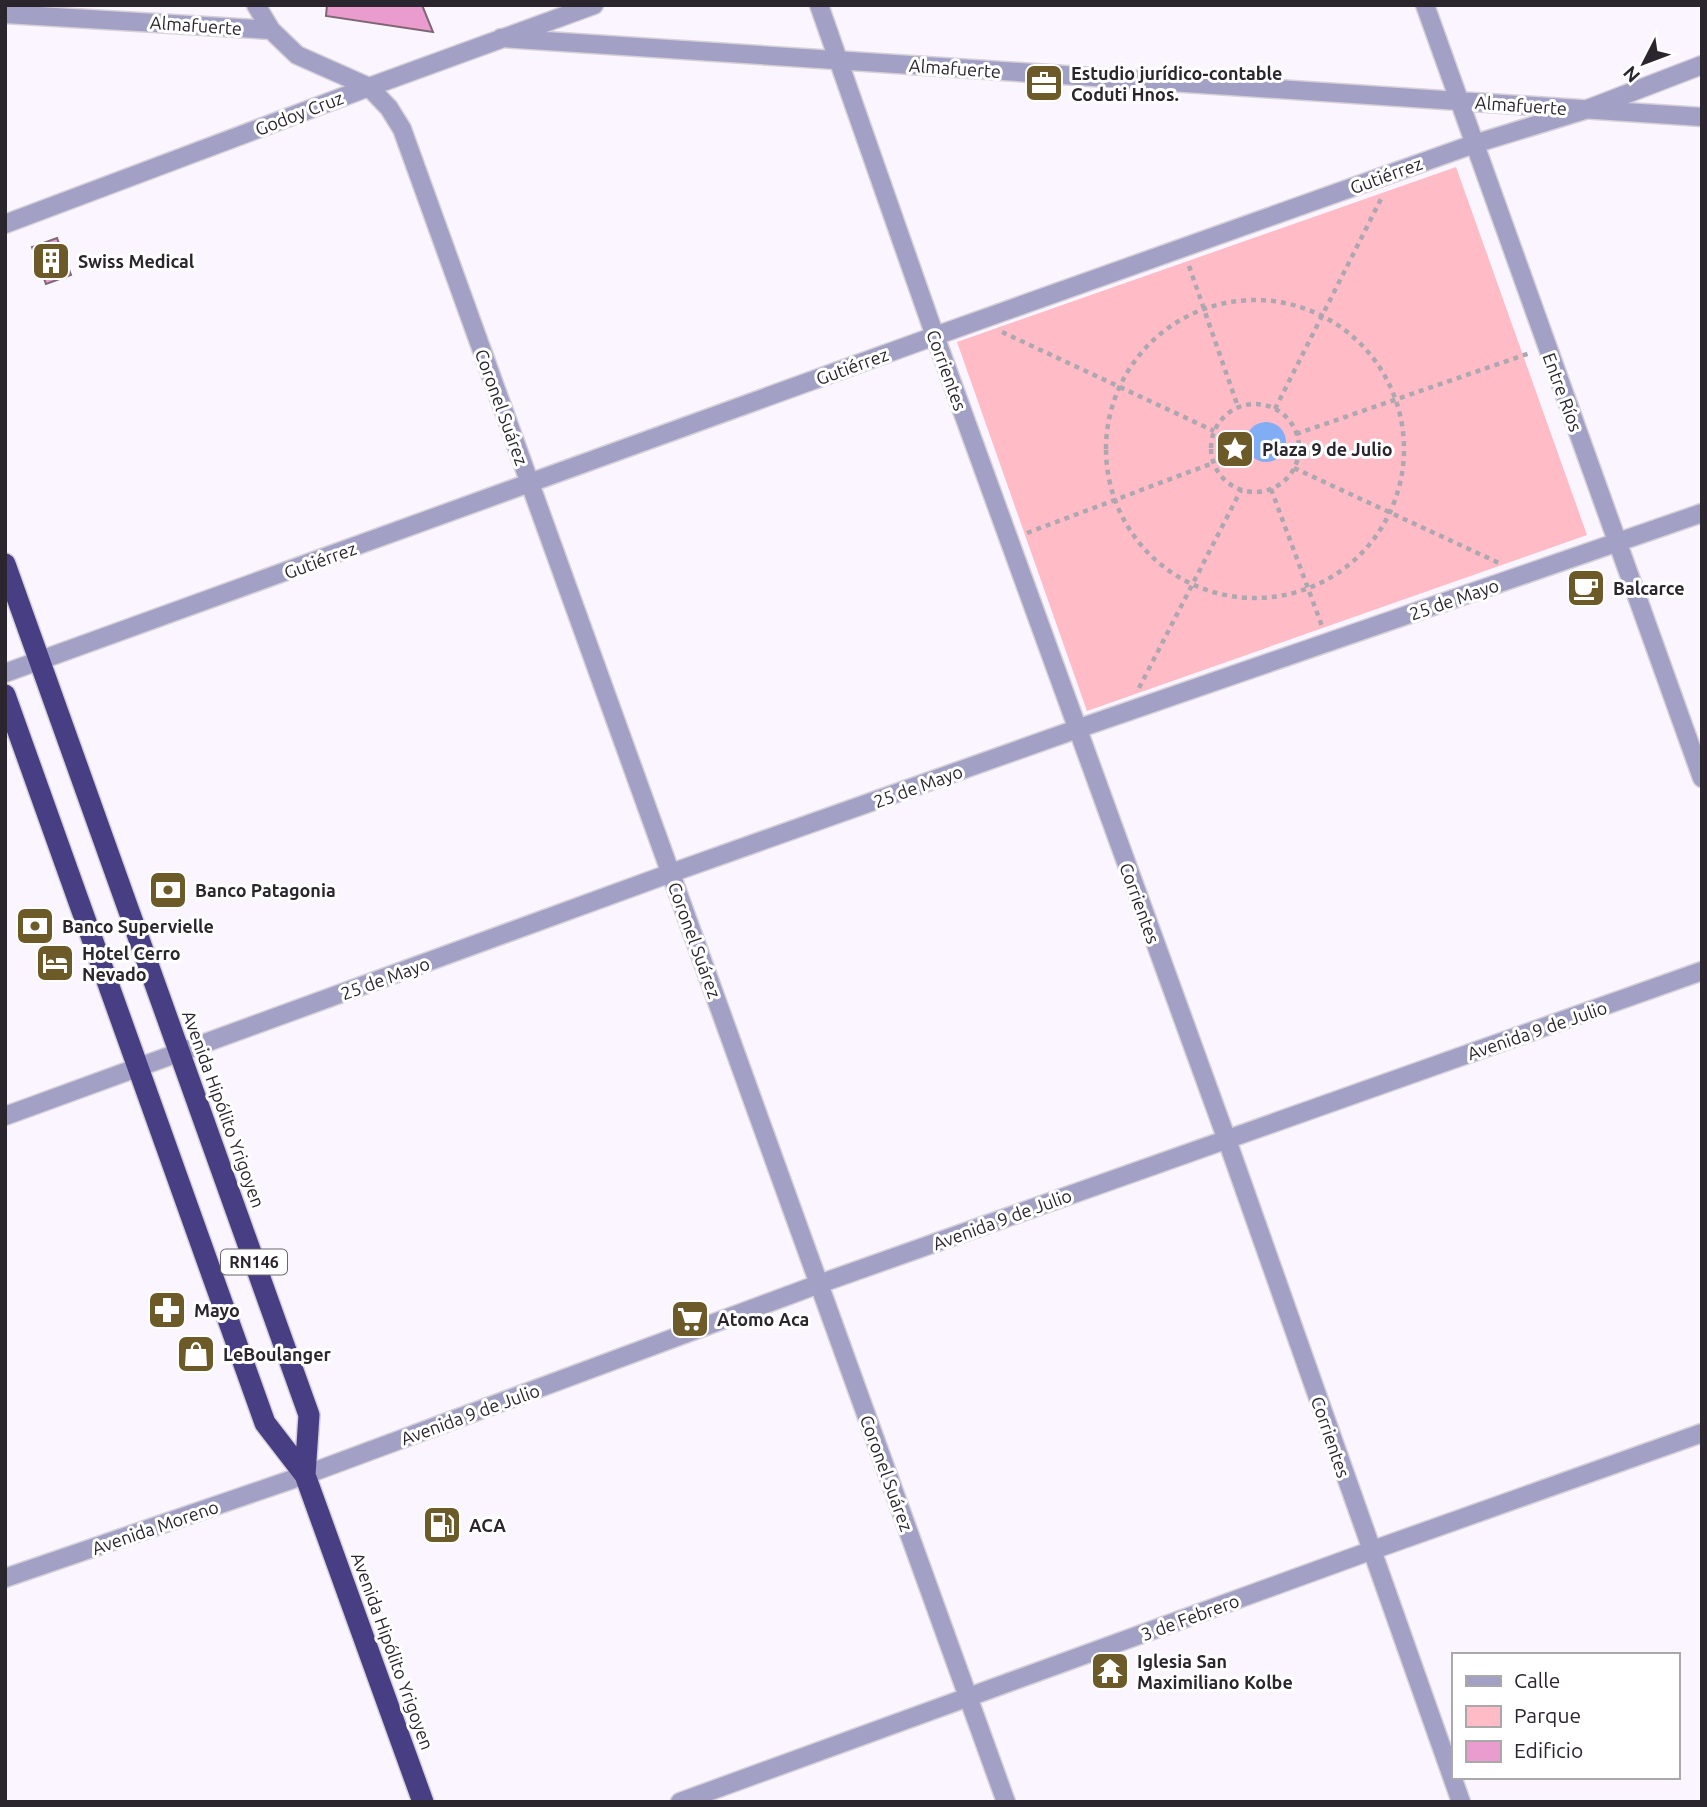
<svg xmlns="http://www.w3.org/2000/svg" width="1707" height="1807" viewBox="0 0 1707 1807" font-family="Ubuntu,sans-serif">
<style>
.green{fill:#ffbbc6}
.water{fill:#81adf4}
.building{fill:#eb9ccf;stroke:#7e6775;stroke-width:2}
.lines{fill:none;stroke-linecap:round;stroke-linejoin:round}
.minor-casing{stroke:#d6d0d9;stroke-width:21}
.highway-casing{stroke:#d6d0d9;stroke-width:24}
.path{stroke:#ada7b0;stroke-width:4.5;stroke-dasharray:5 5;stroke-linecap:butt}
.minor{stroke:#a2a1c5;stroke-width:18}
.highway{stroke:#483e84;stroke-width:21}
.labels{text-anchor:middle;dominant-baseline:central;stroke-width:6;stroke-linejoin:round;paint-order:stroke}
.shield{fill:#fff;stroke:#6b676d;stroke-width:2}
.shield-label{font-size:16px;font-weight:bold;fill:#2b262e}
.street-label{font-size:18px;fill:#2b262e;stroke:#fff}
.poi-label{font-size:18px;font-weight:bold;fill:#2b262e;stroke:#fff;text-anchor:start}
</style>
<rect width="100%" height="100%" fill="#fbf5ff"/>
<!-- green -->
<path class="green" d="M 1456,167 L 1587,535 L 1087,711 L 957,342 Z"/>
<!-- water -->
<path class="water" d="M1246 442a20 20 0 1 1 40 0a20 20 0 1 1-40 0Z"/>
<!-- building -->
<path class="building" d="M 327,5 L 422,5 L 433,32 L 326,16 Z
M 57,238 L 71,275 L 46,284 L 32,247 Z"/>
<g class="lines">
<defs>
<path id="minor" d="M 256,5 L 271,30 L 297,55 L 369,87 L 389,108 L 402,129 L 1006,1802
M 819,5 L 935,336 L 1227,1140 L 1461,1802
M 1425,5 L 1702,778
M 5,14 L 271,30
M 501,38 L 1702,117
M 5,224 L 369,87 L 594,5
M 5,673 L 935,336 L 1474,144 L 1585,110 L 1702,65
M 5,1116 L 671,873 L 1077,729 L 1702,513
M 5,1578 L 305,1475 L 819,1284 L 1702,971
M 680,1802 L 1370,1551 L 1702,1433"/>
<path id="highway" d="M 5,564 L 309,1415 L 305,1475
M 5,695 L 265,1423 L 305,1475 L 423,1802"/>
</defs>
<!-- minor casing -->
<use href="#minor" class="minor-casing"/>
<!-- highway casing -->
<use href="#highway" class="highway-casing"/>
<!-- path -->
<path class="path" d="M 1189,266 L 1238,407
M1106 449a149 149 0 1 1 298 0a149 149 0 1 1-298 0Z
M 1002,332 L 1214,431
M1211 448a44 44 0 1 1 88 0a44 44 0 1 1-88 0Z
M 1275,409 L 1382,197
M 1296,434 L 1530,353
M 1294,468 L 1499,563
M 1271,489 L 1322,626
M 1027,533 L 1213,463
M 1139,688 L 1241,490"/>
<!-- minor -->
<use href="#minor" class="minor"/>
<!-- highway -->
<use href="#highway" class="highway"/>
</g>
<!-- icons -->
<defs>
<symbol id="office-square" viewBox="-11 -11 22 22"><rect x="-9" y="-9" width="18" height="18" rx="4" fill="#6c5a28" stroke="#fff"/><path d="M-6-3h4V-5.5h4V-3h4V5H-6ZM-1-4.5V-3h2v-1.5ZM-6 0V1H6V0Z" fill="#fff"/></symbol>
<symbol id="building-square" viewBox="-11 -11 22 22"><rect x="-9" y="-9" width="18" height="18" rx="4" fill="#6c5a28" stroke="#fff"/><path d="M-4-6H4V6H1V3H-1V6H-4ZM-2.5-4.3h1.7v1.8h-1.7ZM.8-4.3h1.7v1.8H.8ZM-2.5-1h1.7V.8h-1.7ZM.8-1h1.7V.8H.8Z" fill="#fff"/></symbol>
<symbol id="sight-square" viewBox="-11 -11 22 22"><rect x="-9" y="-9" width="18" height="18" rx="4" fill="#6c5a28" stroke="#fff"/><path d="M0-6L1.8-2.2L6-1.7L2.9 1.2L3.7 5.4L0 3.3L-3.7 5.4L-2.9 1.2L-6-1.7L-1.8-2.2Z" fill="#fff"/></symbol>
<symbol id="cafe-square" viewBox="-11 -11 22 22"><rect x="-9" y="-9" width="18" height="18" rx="4" fill="#6c5a28" stroke="#fff"/><path d="M-5.5-4.5H6V0H3Q3 3.5 0 3.5H-2.5Q-5.5 3.5-5.5 0ZM3-3.2v2h1.7v-2ZM-6 4.5H4V6H-6Z" fill="#fff"/></symbol>
<symbol id="bank-square" viewBox="-11 -11 22 22"><rect x="-9" y="-9" width="18" height="18" rx="4" fill="#6c5a28" stroke="#fff"/><path d="M-6-4H6V4H-6ZM0-2.3a2.3 2.3 0 1 0 0 4.6a2.3 2.3 0 1 0 0-4.6Z" fill="#fff"/></symbol>
<symbol id="hotel-square" viewBox="-11 -11 22 22"><rect x="-9" y="-9" width="18" height="18" rx="4" fill="#6c5a28" stroke="#fff"/><path d="M-6-4.5h1.5V1H6V5H4.5V3h-9V5H-6ZM-4 0a1.8 1.8 0 1 1 3.6 0ZM.5 0V-2.5h3Q6-2.5 6 0Z" fill="#fff"/></symbol>
<symbol id="pharmacy-square" viewBox="-11 -11 22 22"><rect x="-9" y="-9" width="18" height="18" rx="4" fill="#6c5a28" stroke="#fff"/><path d="M-2-6h4v4h4v4h-4v4h-4v-4h-4v-4h4Z" fill="#fff"/></symbol>
<symbol id="supermarket-square" viewBox="-11 -11 22 22"><rect x="-9" y="-9" width="18" height="18" rx="4" fill="#6c5a28" stroke="#fff"/><path d="M-6-5.5h2.5l.6 2H6L4.5 2H-2.5L-4.4-4H-6ZM-1.5 3.2a1.3 1.3 0 1 0 .1 0ZM3 3.2a1.3 1.3 0 1 0 .1 0Z" fill="#fff"/></symbol>
<symbol id="shop-square" viewBox="-11 -11 22 22"><rect x="-9" y="-9" width="18" height="18" rx="4" fill="#6c5a28" stroke="#fff"/><path d="M-5-2.5h2.3a2.7 3.5 0 0 1 5.4 0H5L5.5 6h-11ZM-1.5-2.5h3a1.5 2.3 0 0 0-3 0Z" fill="#fff"/></symbol>
<symbol id="fuel-square" viewBox="-11 -11 22 22"><rect x="-9" y="-9" width="18" height="18" rx="4" fill="#6c5a28" stroke="#fff"/><path d="M-5.5-6h7V0h2V4h1.3V-2.5L3-4.5l.8-.8L6-3V5H2.5V1h-1V6h-7ZM-4.2-4.7v3.2H.2V-4.7Z" fill="#fff"/></symbol>
<symbol id="temple-square" viewBox="-11 -11 22 22"><rect x="-9" y="-9" width="18" height="18" rx="4" fill="#6c5a28" stroke="#fff"/><path d="M0-6L5-2H3V0L6.5 2.5H4V6H1.5V3h-3V6H-4V2.5H-6.5L-3 0V-2H-5Z" fill="#fff"/></symbol>
</defs>
<g fill-rule="evenodd">
<use href="#office-square" x="1022" y="61" width="44" height="44"/>
<use href="#building-square" x="29" y="239" width="44" height="44"/>
<use href="#sight-square" x="1213" y="427" width="44" height="44"/>
<use href="#cafe-square" x="1564" y="566" width="44" height="44"/>
<use href="#bank-square" x="146" y="868" width="44" height="44"/>
<use href="#bank-square" x="13" y="904" width="44" height="44"/>
<use href="#hotel-square" x="33" y="941" width="44" height="44"/>
<use href="#pharmacy-square" x="145" y="1288" width="44" height="44"/>
<use href="#supermarket-square" x="668" y="1297" width="44" height="44"/>
<use href="#shop-square" x="174" y="1332" width="44" height="44"/>
<use href="#fuel-square" x="420" y="1503" width="44" height="44"/>
<use href="#temple-square" x="1088" y="1649" width="44" height="44"/>
</g>
<g class="labels">
<!-- shield labels -->
<rect class="shield" x="221" y="1249.5" width="66" height="25" rx="5"/>
<g class="shield-label">
<text x="254" y="1262">RN146</text>
</g>
<!-- street labels -->
<g class="street-label">
<text transform="translate(196 25) rotate(4)">Almafuerte</text>
<text transform="translate(955 68) rotate(4)">Almafuerte</text>
<text transform="translate(1521 105) rotate(4)">Almafuerte</text>
<text transform="translate(299 113) rotate(-21)">Godoy Cruz</text>
<text transform="translate(1386 175) rotate(-20)">Gutiérrez</text>
<text transform="translate(852 366) rotate(-20)">Gutiérrez</text>
<text transform="translate(947 370) rotate(70)">Corrientes</text>
<text transform="translate(1563 392) rotate(70)">Entre Ríos</text>
<text transform="translate(502 407) rotate(70)">Coronel Suárez</text>
<text transform="translate(320 560) rotate(-20)">Gutiérrez</text>
<text transform="translate(1454 599) rotate(-19)">25 de Mayo</text>
<text transform="translate(918 786) rotate(-20)">25 de Mayo</text>
<text transform="translate(1140 903) rotate(70)">Corrientes</text>
<text transform="translate(695 940) rotate(70)">Coronel Suárez</text>
<text transform="translate(385 978) rotate(-20)">25 de Mayo</text>
<text transform="translate(1537 1030) rotate(-19)">Avenida 9 de Julio</text>
<text transform="translate(224 1109) rotate(70)">Avenida Hipólito Yrigoyen</text>
<text transform="translate(1002 1219) rotate(-20)">Avenida 9 de Julio</text>
<text transform="translate(470 1414) rotate(-20)">Avenida 9 de Julio</text>
<text transform="translate(1331 1437) rotate(71)">Corrientes</text>
<text transform="translate(887 1473) rotate(70)">Coronel Suárez</text>
<text transform="translate(155 1527) rotate(-19)">Avenida Moreno</text>
<text transform="translate(1190 1617) rotate(-20)">3 de Febrero</text>
<text transform="translate(393 1651) rotate(70)">Avenida Hipólito Yrigoyen</text>
</g>
<!-- poi labels -->
<g class="poi-label">
<text x="1071" y="73">Estudio jurídico-contable<tspan x="1071" dy="21">Coduti Hnos.</tspan></text>
<text x="78" y="261">Swiss Medical</text>
<text x="1262" y="449">Plaza 9 de Julio</text>
<text x="1613" y="588">Balcarce</text>
<text x="195" y="890">Banco Patagonia</text>
<text x="62" y="926">Banco Supervielle</text>
<text x="82" y="953">Hotel Cerro<tspan x="82" dy="21">Nevado</tspan></text>
<text x="194" y="1310">Mayo</text>
<text x="717" y="1319">Atomo Aca</text>
<text x="223" y="1354">LeBoulanger</text>
<text x="469" y="1525">ACA</text>
<text x="1137" y="1661">Iglesia San<tspan x="1137" dy="21">Maximiliano Kolbe</tspan></text>
</g>
</g>
<!-- border -->
<rect width="1707" height="1807" fill="none" stroke="#2b262e" stroke-width="14"/>
<!-- legend -->
<rect x="1452" y="1653" width="228" height="126" fill="#ffffff" stroke="#aaa8ab" stroke-width="2"/>
<rect x="1466" y="1676" width="35" height="10" fill="#a2a1c5" stroke="#aaa8ab" stroke-width="2"/>
<text x="1514" y="1688" font-size="21" fill="#2b262e">Calle</text>
<rect x="1466" y="1706" width="35" height="21" fill="#ffbbc6" stroke="#aaa8ab" stroke-width="2"/>
<text x="1514" y="1723" font-size="21" fill="#2b262e">Parque</text>
<rect x="1466" y="1741" width="35" height="21" fill="#eb9ccf" stroke="#aaa8ab" stroke-width="2"/>
<text x="1514" y="1758" font-size="21" fill="#2b262e">Edificio</text>
<!-- north arrow -->
<g transform="translate(1644 63) rotate(228)" stroke="#ffffff" stroke-width="5" paint-order="stroke">
<path d="M0-5L12 26L0 18L-12 26Z" fill="#2b262e"/>
<text y="-10" font-size="19" font-weight="bold" text-anchor="middle" fill="#2b262e">N</text>
</g>
</svg>
